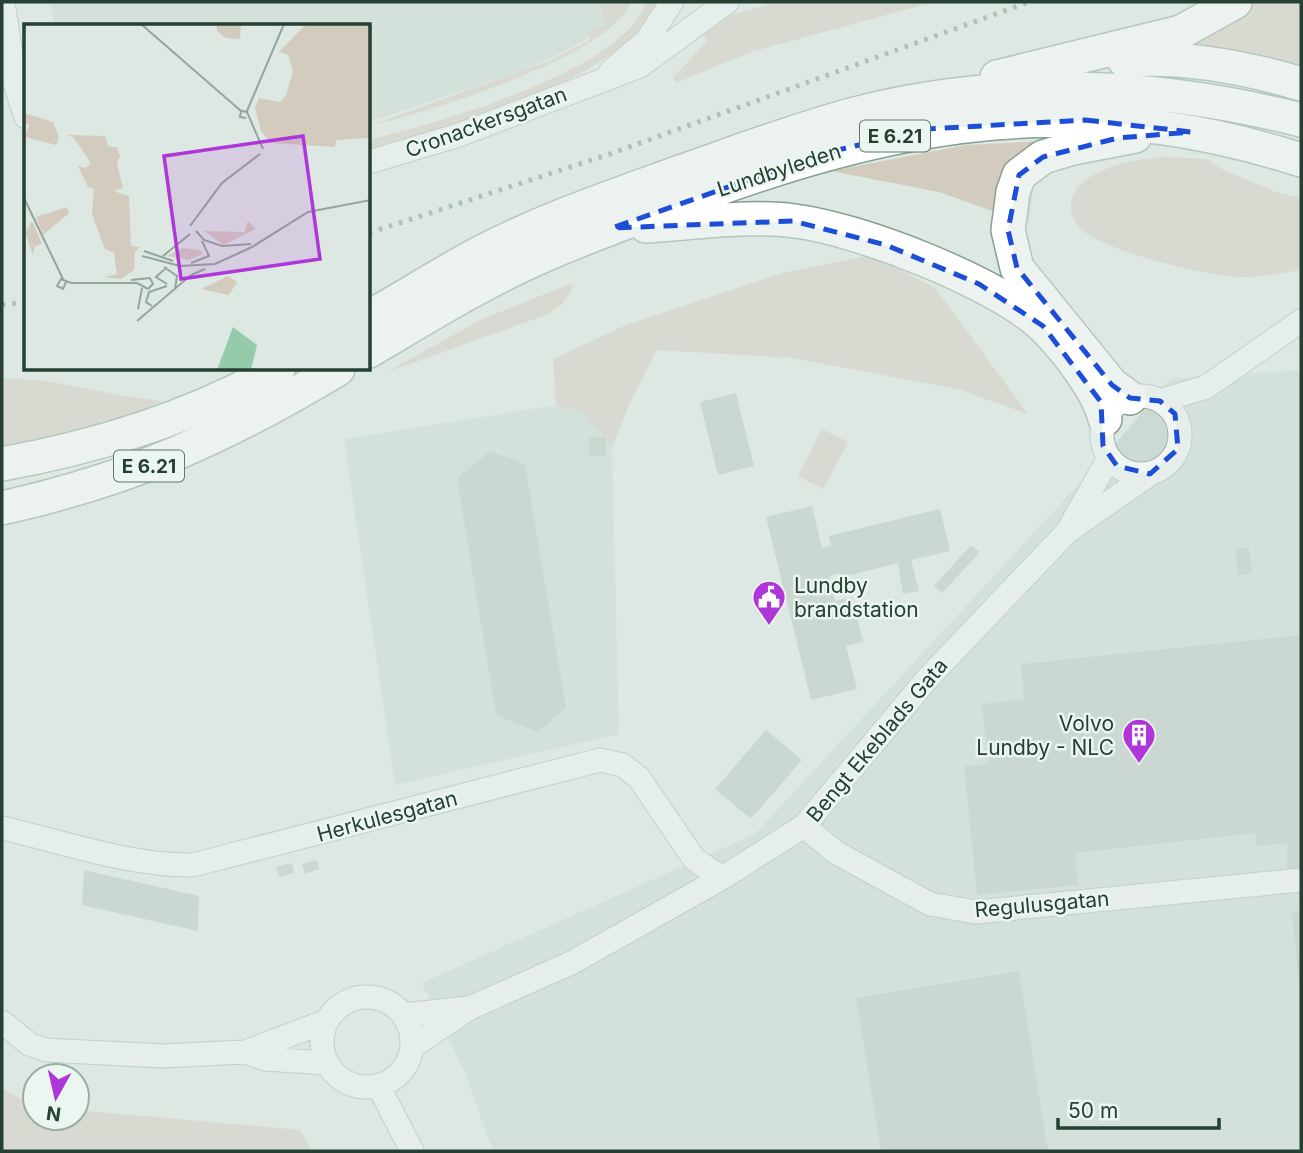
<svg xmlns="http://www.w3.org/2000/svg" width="1303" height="1153" viewBox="0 0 1303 1153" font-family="Inter,sans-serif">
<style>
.built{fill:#cbdad2}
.green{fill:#d3cbbd}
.building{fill:#b4c5bd}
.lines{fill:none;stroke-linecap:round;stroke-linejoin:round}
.minor-casing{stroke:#a2b2aa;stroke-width:25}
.highway-casing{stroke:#83a091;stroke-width:36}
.minor{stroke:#f0f6f3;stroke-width:23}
.highway{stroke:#fff;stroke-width:33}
.rail{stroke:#759384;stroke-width:5;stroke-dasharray:3.5 7;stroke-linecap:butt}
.marked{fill:none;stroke:#1d4ed8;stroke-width:5;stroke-dasharray:14 9;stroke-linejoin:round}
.labels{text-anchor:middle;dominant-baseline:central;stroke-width:5;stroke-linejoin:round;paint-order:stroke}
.shield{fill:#ecf6f1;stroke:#61776c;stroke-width:2}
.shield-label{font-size:19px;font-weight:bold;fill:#254033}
.street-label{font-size:21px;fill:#254033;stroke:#ecf6f1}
.poi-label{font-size:21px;fill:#254033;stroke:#ecf6f1;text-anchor:start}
.inset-road{fill:none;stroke:#93a59c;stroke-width:2}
.view{fill:#af36d8;fill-opacity:0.15;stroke:#af36d8;stroke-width:3.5}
.inset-edge{fill:none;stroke:#254033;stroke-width:3.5}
</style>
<rect width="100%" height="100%" fill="#dde8e2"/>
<!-- built -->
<path class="built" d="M 51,2 L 629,2 L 609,25 L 569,49 L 527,69 L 369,122 L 369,26 L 54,26 Z
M 1301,370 L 1301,1151 L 493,1151 L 465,1073 L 422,983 L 755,834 L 1105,456 L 1170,379 Z
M 556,405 L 584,413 L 612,447 L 619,734 L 395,785 L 344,439 Z"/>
<!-- green -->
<path class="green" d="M 599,2 L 631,2 C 612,56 425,113 369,126 L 549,61 L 590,40 L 588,31 L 605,25 Z
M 646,2 L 660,2 C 621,80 451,130 369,149 L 369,140 C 439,122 621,73 646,2 Z
M 776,2 L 934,2 L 751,52 L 676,83 L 673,78 L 706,42 L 703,27 C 726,13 751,11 776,2 Z
M 1254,2 L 1301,2 L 1301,73 L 1192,46 L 1191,44 L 1239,17 Z
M 1089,139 L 1041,173 L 1033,189 L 1029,224 L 939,192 L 831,171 L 966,145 Z
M 1167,157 L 1207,159 L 1222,169 L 1273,191 L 1301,198 L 1301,270 C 1282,273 1262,277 1243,277 C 1209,277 1106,252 1081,229 C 1074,223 1070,214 1071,205 C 1073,169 1138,158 1167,157 Z
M 872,255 L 935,288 L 1028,414 L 957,389 L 792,358 L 657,350 L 629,405 L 612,447 L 584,413 L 556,405 L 553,359 L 624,326 L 783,273 Z
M 570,284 L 574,287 L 563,303 L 546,315 L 387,372 L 480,320 Z
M 2,379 C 54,377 108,396 161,401 L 129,418 L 2,450 Z
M 822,429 L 848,442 L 824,489 L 798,476 Z
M 2,1088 L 35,1107 L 35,1118 L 77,1118 L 77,1110 L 300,1130 L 312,1151 L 2,1151 Z"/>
<!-- building -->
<path class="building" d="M 736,393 L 754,466 L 718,475 L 700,402 Z
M 589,437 L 606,437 L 606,456 L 589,456 Z
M 490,451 L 525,464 L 566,708 L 538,732 L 496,715 L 457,478 Z
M 812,506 L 822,548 L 831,545 L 829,536 L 940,509 L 950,551 L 911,560 L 919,591 L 903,594 L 898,563 L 839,578 L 838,573 L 829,576 L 835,601 L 852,597 L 863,642 L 846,646 L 857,689 L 811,700 L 766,517 Z
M 971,545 L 980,552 L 942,593 L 934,586 Z
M 1249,548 L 1252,574 L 1238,575 L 1235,549 Z
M 1301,635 L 1301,868 L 1286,872 L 1288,843 L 1257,846 L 1255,833 L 1075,853 L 1078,885 L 977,895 L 964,766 L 989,764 L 982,704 L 1024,699 L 1021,664 Z
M 766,730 L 802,760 L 751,819 L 715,789 Z
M 317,860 L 319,869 L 305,874 L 302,864 Z
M 292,863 L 294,873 L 279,877 L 276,867 Z
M 84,870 L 199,896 L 198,931 L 82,905 Z
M 1301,911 L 1301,984 L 1299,984 L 1292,912 Z
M 1019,971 L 1048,1151 L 881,1151 L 856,998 Z"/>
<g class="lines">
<defs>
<path id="minor" d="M 3,2 L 16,87 L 26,117
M 610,72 L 647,40 L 672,2
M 369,162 L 459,135 L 640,66 L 727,2
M1102 435a39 39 0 1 1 78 0a39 39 0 1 1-78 0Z
M 1160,401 L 1206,387 L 1301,321
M 1071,525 L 1109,458
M 804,826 L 835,852 L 930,904 L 976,912 L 1301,880
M 2,828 C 64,842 129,866 193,865 L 600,760 L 623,765 L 639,778 L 694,859 L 722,878
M322 1042a45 45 0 1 1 90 0a45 45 0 1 1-90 0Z
M 404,1015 L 467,1008
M 2,1022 L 29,1044 L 46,1050 L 162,1056 L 245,1052 L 265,1059 L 326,1063
M 412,1047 L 470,1008 L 573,962 L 722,878 L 804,826 L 928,678 L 1068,531 L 1150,474
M 245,1052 L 327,1021
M 379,1087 L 412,1151"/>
<path id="highway" d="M 1124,60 C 1184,56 1245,67 1301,84
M 997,77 L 1181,32 L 1235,2
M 646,226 C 695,223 747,215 795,221 C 859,229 997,282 1044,327 C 1066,349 1098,390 1105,419
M 369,317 C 407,296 445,271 484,251 C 546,219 614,196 680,172 C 737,152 793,131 851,115 C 996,76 1156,83 1301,120
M 369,351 C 425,318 481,283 540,257 C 592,234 645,215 698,196 C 908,119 1083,90 1301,160
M 1130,398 L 1112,385 L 1017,268 L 1008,230 L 1013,192 L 1019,175 L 1043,157 L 1073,148 L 1135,136
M 2,464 C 96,447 193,417 278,369
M 2,508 C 132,479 225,437 338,369"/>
</defs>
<!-- minor casing -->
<use href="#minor" class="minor-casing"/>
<!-- highway casing -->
<use href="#highway" class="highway-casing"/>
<!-- minor -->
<use href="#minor" class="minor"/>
<!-- highway -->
<use href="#highway" class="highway"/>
<!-- rail -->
<path class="rail" d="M 369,233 L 610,154 L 1029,2
M 2,305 L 26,302"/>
</g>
<!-- marked area -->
<path d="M0 0H1303V1153H0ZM 1085,120 L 1191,132 L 1118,138 L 1043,157 L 1019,175 L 1008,230 L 1017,268 L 1112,385 L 1130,398 L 1160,401 L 1175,414 L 1178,449 L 1150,474 L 1117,466 L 1103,446 L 1101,402 L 1043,326 L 979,284 L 886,245 L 793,221 L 612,228 L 825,153 L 927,129 Z" fill="#dde8e2" fill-opacity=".55" fill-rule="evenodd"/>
<path class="marked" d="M 1085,120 L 1191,132 L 1118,138 L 1043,157 L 1019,175 L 1008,230 L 1017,268 L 1112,385 L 1130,398 L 1160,401 L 1175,414 L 1178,449 L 1150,474 L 1117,466 L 1103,446 L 1101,402 L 1043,326 L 979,284 L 886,245 L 793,221 L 612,228 L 825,153 L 927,129 Z"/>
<!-- icons -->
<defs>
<symbol id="civic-pin" viewBox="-11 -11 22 30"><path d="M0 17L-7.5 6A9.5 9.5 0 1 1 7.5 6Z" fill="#af36d8" stroke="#ecf6f1"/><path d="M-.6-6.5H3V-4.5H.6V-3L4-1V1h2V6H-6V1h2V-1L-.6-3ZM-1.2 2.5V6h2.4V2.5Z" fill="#fff"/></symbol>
<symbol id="building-pin" viewBox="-11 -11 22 30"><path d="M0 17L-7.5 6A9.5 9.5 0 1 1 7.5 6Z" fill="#af36d8" stroke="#ecf6f1"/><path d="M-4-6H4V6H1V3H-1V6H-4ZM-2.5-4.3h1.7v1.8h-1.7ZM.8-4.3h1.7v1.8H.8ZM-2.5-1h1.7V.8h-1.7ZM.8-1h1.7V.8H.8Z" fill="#fff"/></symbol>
</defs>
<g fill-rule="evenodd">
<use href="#civic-pin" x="750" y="578" width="38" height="52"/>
<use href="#building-pin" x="1120" y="716" width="38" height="52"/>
</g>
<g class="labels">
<!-- shield labels -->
<g class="shield">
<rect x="860" y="120.5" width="70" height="31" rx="5"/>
<rect x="114" y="450.5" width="70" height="31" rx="5"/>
</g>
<g class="shield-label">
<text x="895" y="136">E 6.21</text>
<text x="149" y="466">E 6.21</text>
</g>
<!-- street labels -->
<g class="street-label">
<text transform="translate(486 122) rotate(-20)">Cronackersgatan</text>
<text transform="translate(779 170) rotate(-18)">Lundbyleden</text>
<text transform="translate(877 740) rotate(-50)">Bengt Ekeblads Gata</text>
<text transform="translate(387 816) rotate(-15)">Herkulesgatan</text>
<text transform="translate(1042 904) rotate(-5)">Regulusgatan</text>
</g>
<!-- poi labels -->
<g class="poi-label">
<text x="794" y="585">Lundby<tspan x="794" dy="24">brandstation</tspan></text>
<text x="1114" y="723" text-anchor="end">Volvo<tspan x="1114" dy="24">Lundby - NLC</tspan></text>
</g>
</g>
<!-- overview -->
<g transform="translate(24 24)">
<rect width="346" height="346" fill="#dde8e2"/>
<path d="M 217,0 L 216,15 L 202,14 L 193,7 L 193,0 ZM 282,0 L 346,0 L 346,114 L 312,116 L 311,123 L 247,119 L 237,107 L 231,83 L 235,74 L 256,78 L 262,72 L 269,47 L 264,31 L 255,28 ZM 0,89 L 29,98 L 35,113 L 32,121 L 1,113 L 5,100 L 0,99 ZM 42,111 L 81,112 L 85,123 L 93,123 L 96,132 L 93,140 L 99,164 L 89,167 L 105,172 L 107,222 L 116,223 L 111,228 L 110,246 L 97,255 L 80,253 L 93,250 L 90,229 L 81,225 L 68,190 L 70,165 L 64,163 L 54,142 L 62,144 L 67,139 L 49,113 ZM 43,183 L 45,189 L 19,211 L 12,193 ZM 8,197 L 18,220 L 11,222 L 9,231 L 1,208 ZM 224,197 L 232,205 L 199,221 L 180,207 L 220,208 ZM 159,224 L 176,226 L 179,230 L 165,236 L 142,232 ZM 204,252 L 213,258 L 205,271 L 177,265 Z" fill="#d3cbbd"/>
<path d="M 209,303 L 233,321 L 227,346 L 193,346 Z" fill="#94cbab"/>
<path class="inset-road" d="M 117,0 L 217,87M 223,87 L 260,0M 222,94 L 216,93 L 217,87 L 223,88 L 239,125M 0,174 L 39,255M 166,202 L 198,159 L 236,130M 172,207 L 180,216 L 198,222 L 227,220M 120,227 L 149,237M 118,232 L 156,242 L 191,240 L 228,223 L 284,188 L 347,176M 139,232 L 166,210M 167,239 L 185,232 L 178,217M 140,243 L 153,252 L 151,265M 143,243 L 132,253 L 143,260M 107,256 L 126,254 L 129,260 L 124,265M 42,258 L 39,265 L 33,262 L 37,255 L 47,259 L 113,259 L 124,265M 128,282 L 122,278 L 125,268 L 143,262M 114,285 L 118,264M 113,297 L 167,251 L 181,245"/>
<path class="view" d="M 279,112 L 296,235 L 157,255 L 140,132 Z"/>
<rect width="346" height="346" class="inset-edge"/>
</g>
<!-- border -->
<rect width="1303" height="1153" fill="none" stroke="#254033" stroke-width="7"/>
<!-- north arrow -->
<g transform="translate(56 1097) rotate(188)"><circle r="33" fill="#ecf6f1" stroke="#9cada5" stroke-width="2"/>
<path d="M0-5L12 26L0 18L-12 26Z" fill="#af36d8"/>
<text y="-10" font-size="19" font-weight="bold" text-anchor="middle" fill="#254033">N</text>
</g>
<!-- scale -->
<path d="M1058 1118v10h161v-10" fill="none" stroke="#254033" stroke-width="3.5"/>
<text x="1068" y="1118" font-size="21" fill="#254033" stroke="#ecf6f1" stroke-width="5" paint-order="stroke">50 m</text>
</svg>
